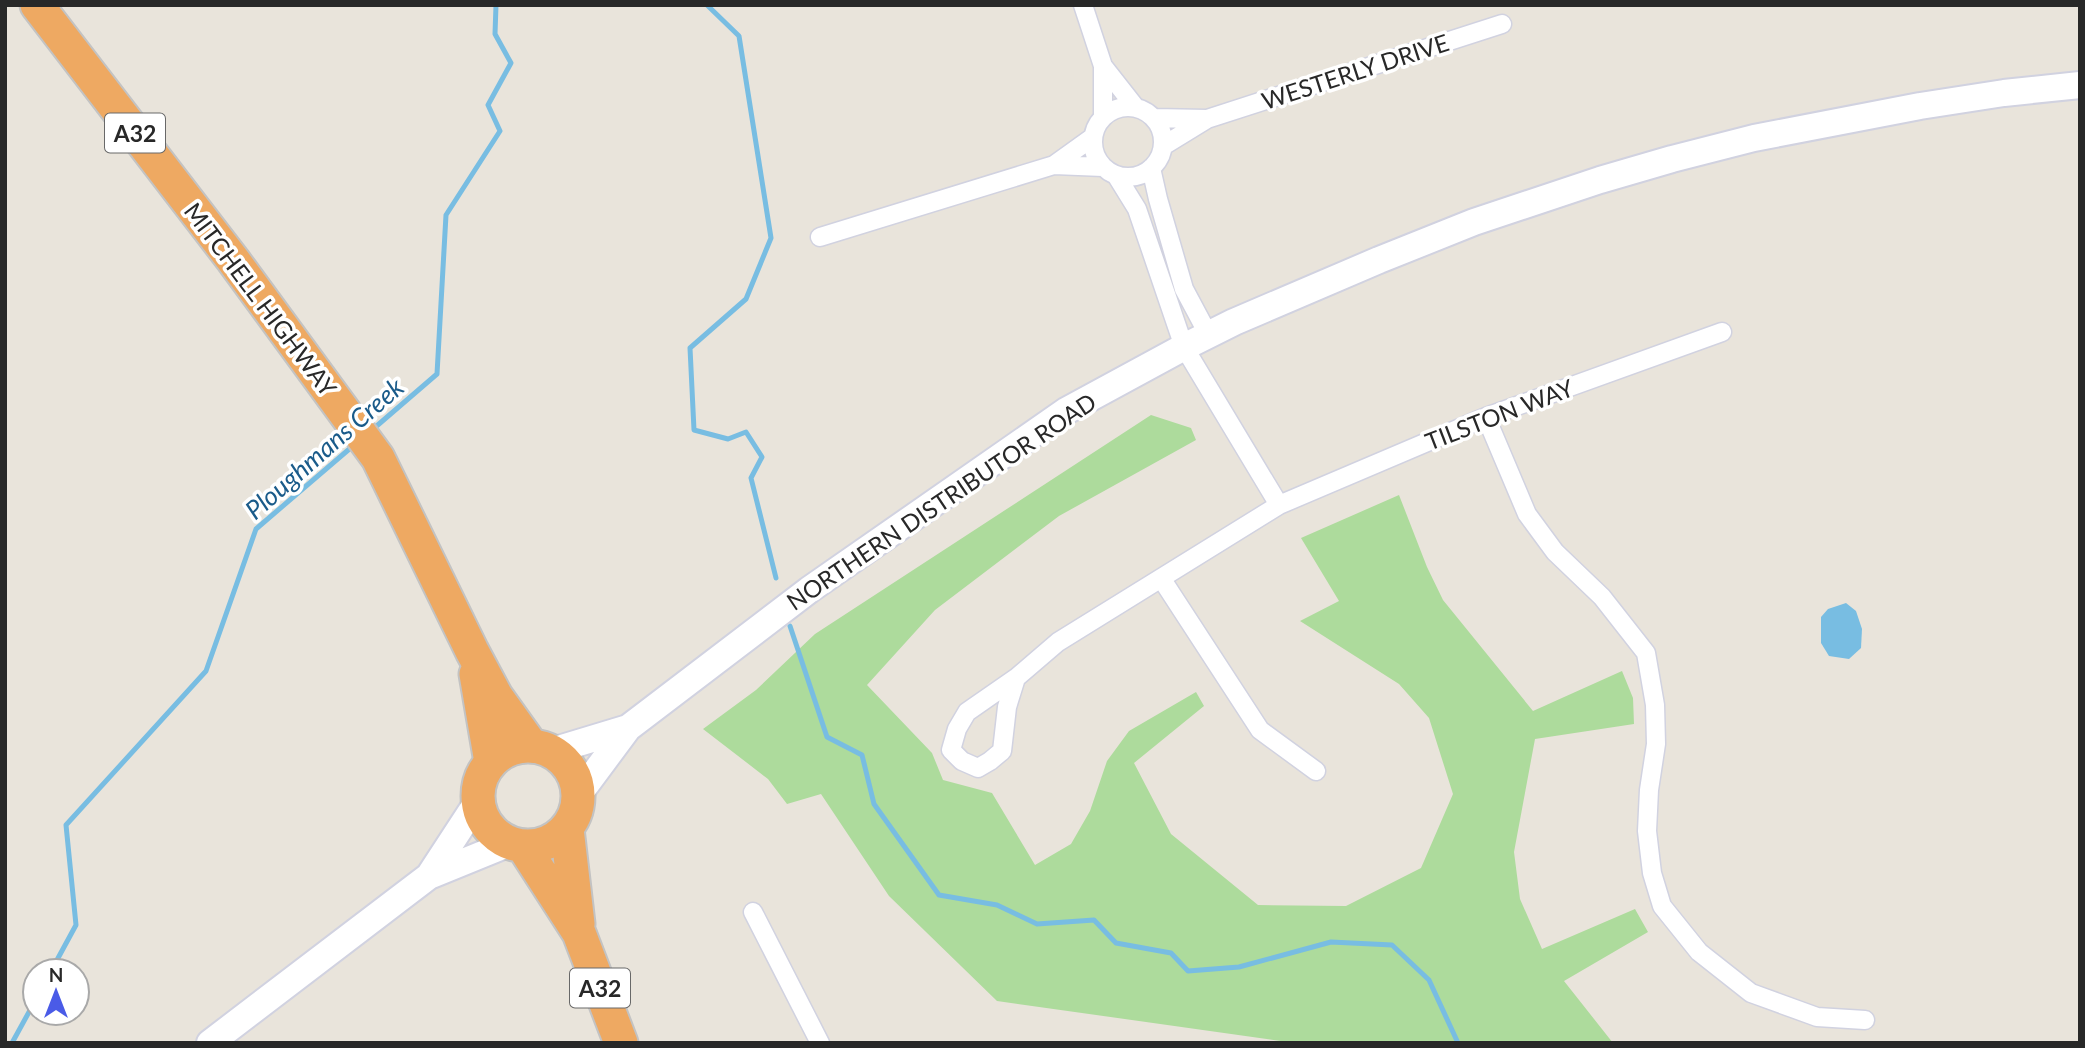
<svg xmlns="http://www.w3.org/2000/svg" width="2085" height="1048" viewBox="0 0 2085 1048" font-family="Lato,sans-serif">
<style>
.green{fill:#addb9c}
.water{fill:#78bde2}
.lines{fill:none;stroke-linecap:round;stroke-linejoin:round}
.stream{stroke:#78bde2;stroke-width:5}
.street-casing{stroke:#d1d2e0;stroke-width:21}
.secondary-casing{stroke:#d1d2e0;stroke-width:30}
.highway-casing{stroke:#c3c3c3;stroke-width:37}
.street{stroke:#fff;stroke-width:18}
.secondary{stroke:#fff;stroke-width:26}
.highway{stroke:#eea962;stroke-width:33}
.labels{text-anchor:middle;dominant-baseline:central;stroke-width:7;stroke-linejoin:round;paint-order:stroke}
.shield{fill:#fff;stroke:#686868;stroke-width:2}
.shield-label{font-size:23px;font-weight:bold;fill:#282828}
.street-label{font-size:24px;fill:#282828;stroke:#fff}
.water-label{font-size:26px;font-style:italic;fill:#1a5b8a;stroke:#fff}
</style>
<rect width="100%" height="100%" fill="#e9e4db"/>
<!-- green -->
<path class="green" d="M 1151,415 L 1191,428 L 1196,440 L 1059,516 L 935,610 L 867,685 L 932,753 L 943,780 L 992,793 L 1035,865 L 1071,844 L 1090,811 L 1107,761 L 1129,731 L 1196,692 L 1204,706 L 1134,763 L 1171,834 L 1258,905 L 1346,906 L 1421,868 L 1453,794 L 1429,718 L 1399,684 L 1300,621 L 1339,601 L 1301,538 L 1399,495 L 1427,567 L 1443,600 L 1533,711 L 1622,671 L 1633,698 L 1634,724 L 1535,739 L 1514,852 L 1520,899 L 1542,949 L 1635,909 L 1648,932 L 1564,981 L 1613,1043 L 1295,1043 L 997,1001 L 889,896 L 821,794 L 787,804 L 768,779 L 703,729 L 756,690 L 815,634 Z"/>
<!-- water -->
<path class="water" d="M 1846,603 L 1856,611 L 1862,629 L 1861,648 L 1849,659 L 1829,656 L 1821,643 L 1821,617 L 1828,609 Z"/>
<g class="lines">
<!-- stream -->
<path class="stream" d="M 707,5 L 739,36 L 771,238 L 746,299 L 690,348 L 694,430 L 728,439 L 746,432 L 762,457 L 751,478 L 776,578
M 372,430 L 437,374 L 446,215 L 500,131 L 488,105 L 511,63 L 495,34 L 496,5
M 790,626 L 827,737 L 862,755 L 874,804 L 939,895 L 997,905 L 1037,924 L 1094,920 L 1116,943 L 1171,953 L 1188,971 L 1239,967 L 1331,942 L 1392,945 L 1429,980 L 1458,1043
M 51,971 L 76,925 L 66,825 L 206,671 L 256,529 L 354,445
M 12,1043 L 35,1001"/>
<defs>
<path id="street" d="M 1083,5 L 1103,66 L 1103,116
M 1103,66 L 1136,108
M1093 142a35 35 0 1 1 70 0a35 35 0 1 1-70 0Z
M 1154,118 L 1207,119
M 1163,146 L 1207,119 L 1502,24
M 1054,165 L 1093,137
M 1151,168 L 1158,199 L 1184,289 L 1208,334
M 1116,175 L 1137,209 L 1184,347 L 1279,505
M 820,237 L 1054,165 L 1103,167
M 1486,417 L 1527,514 L 1555,552 L 1602,597 L 1646,653 L 1655,705 L 1656,744 L 1649,790 L 1647,831 L 1652,873 L 1662,906 L 1699,952 L 1751,993 L 1817,1017 L 1865,1020
M 1161,578 L 1260,730 L 1316,771
M 1016,678 L 1007,707 L 1002,751 L 990,761 L 978,768 L 962,761 L 951,750 L 957,729 L 967,712 L 1016,678 L 1058,642 L 1279,505 L 1486,417 L 1722,332
M 753,912 L 820,1043"/>
<path id="secondary" d="M 552,751 L 628,728
M 579,794 L 628,728 L 809,590 L 1066,411 L 1184,347 L 1234,322 L 1379,260 L 1474,222 L 1600,180 L 1672,159 L 1754,138 L 1920,106 L 2004,93 L 2080,85
M 429,876 L 478,801
M 210,1043 L 429,876 L 510,843"/>
<path id="highway" d="M 37,5 L 233,260 L 378,458 L 472,651 L 496,696 L 531,745
M 476,674 L 491,762
M478 796a50 50 0 1 1 100 0a50 50 0 1 1-100 0Z
M 567,829 L 578,924
M 523,846 L 579,933 L 621,1043"/>
</defs>
<!-- street casing -->
<use href="#street" class="street-casing"/>
<!-- secondary casing -->
<use href="#secondary" class="secondary-casing"/>
<!-- highway casing -->
<use href="#highway" class="highway-casing"/>
<!-- street -->
<use href="#street" class="street"/>
<!-- secondary -->
<use href="#secondary" class="secondary"/>
<!-- highway -->
<use href="#highway" class="highway"/>
</g>
<g class="labels">
<!-- shield labels -->
<g class="shield">
<rect x="105" y="113.5" width="60" height="39" rx="5"/>
<rect x="570" y="968.5" width="60" height="39" rx="5"/>
</g>
<g class="shield-label">
<text x="135" y="133">A32</text>
<text x="600" y="988">A32</text>
</g>
<!-- street labels -->
<g class="street-label">
<text transform="translate(1355 71) rotate(-18)">WESTERLY DRIVE</text>
<text transform="translate(261 299) rotate(53)">MITCHELL HIGHWAY</text>
<text transform="translate(1499 414) rotate(-21)">TILSTON WAY</text>
<text transform="translate(941 501) rotate(-34)">NORTHERN DISTRIBUTOR ROAD</text>
</g>
<!-- water labels -->
<g class="water-label">
<text transform="translate(324 448) rotate(-41)">Ploughmans Creek</text>
</g>
</g>
<!-- border -->
<rect width="2085" height="1048" fill="none" stroke="#282828" stroke-width="14"/>
<!-- north arrow -->
<g transform="translate(56 992)"><circle r="33" fill="#ffffff" stroke="#a9a9a9" stroke-width="2"/>
<path d="M0-5L12 26L0 18L-12 26Z" fill="#4a5be7"/>
<text y="-10" font-size="19" font-weight="bold" text-anchor="middle" fill="#282828">N</text>
</g>
</svg>
